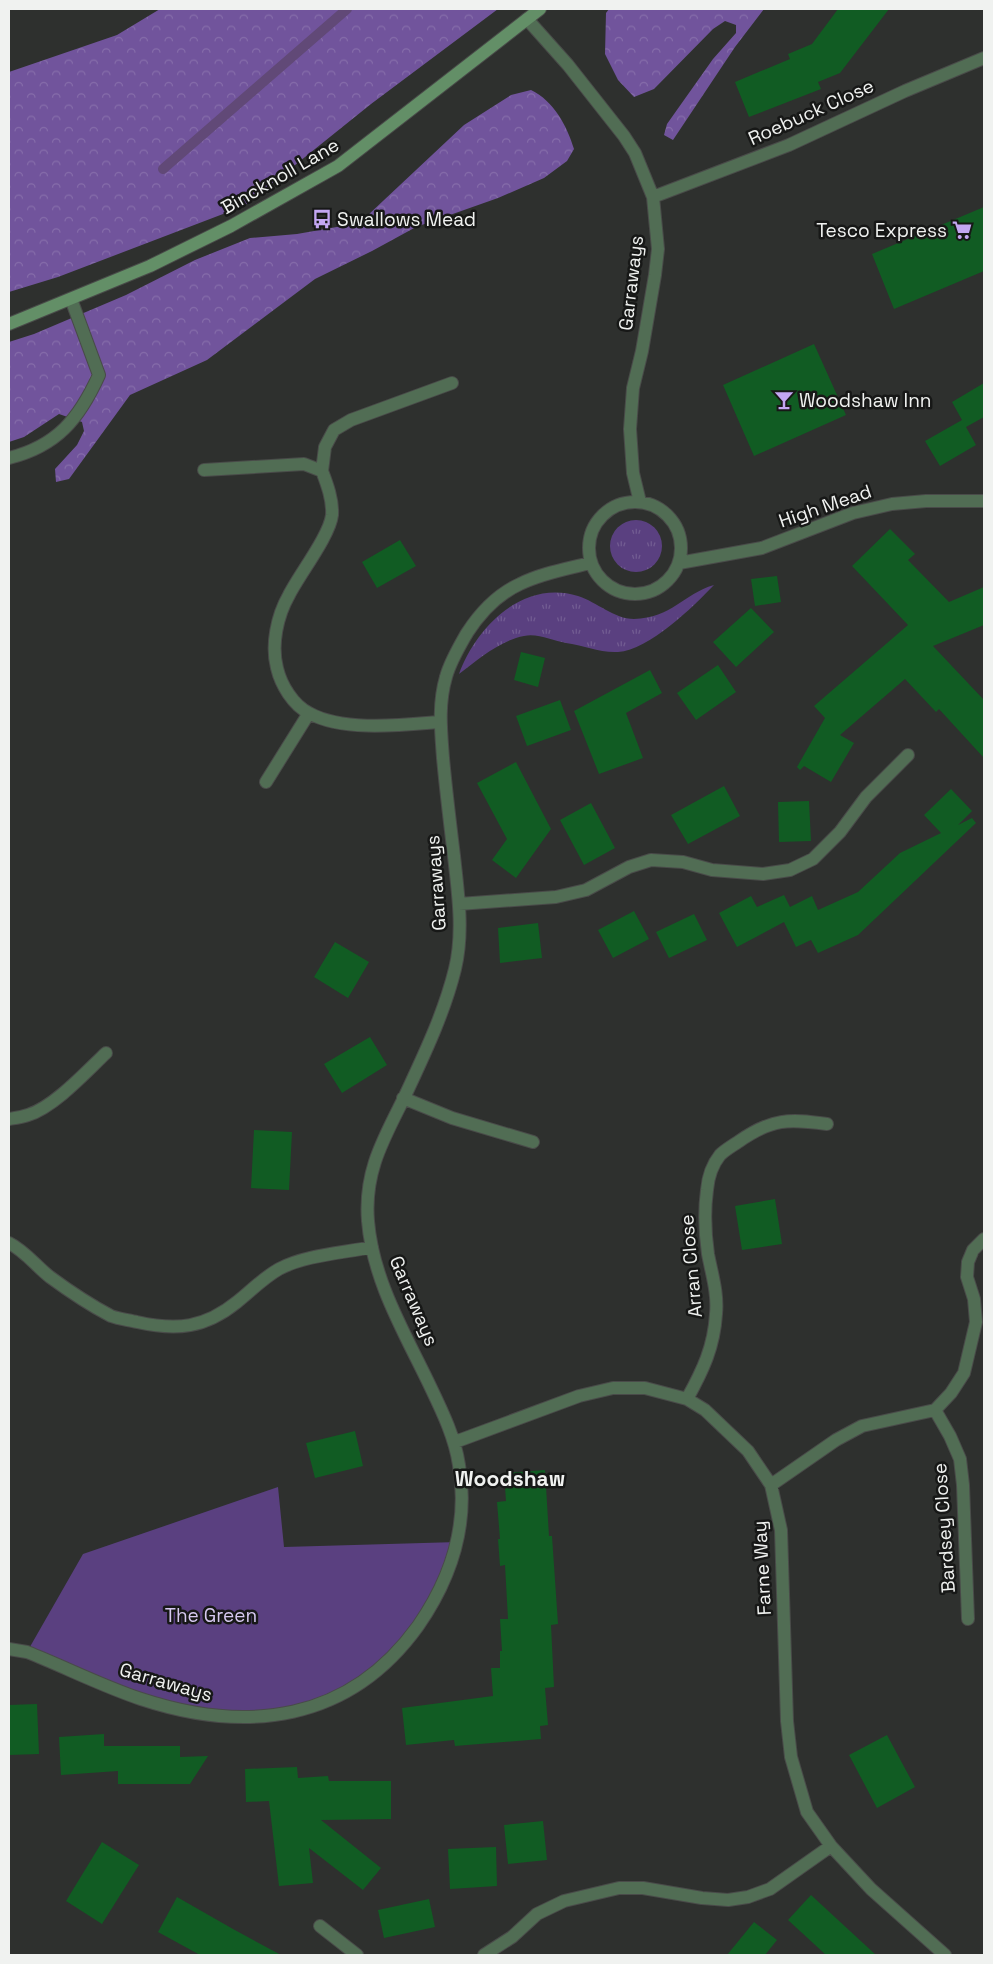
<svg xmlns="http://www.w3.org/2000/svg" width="993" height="1964" viewBox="0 0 993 1964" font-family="'Space Grotesk',sans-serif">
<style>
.grass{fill:url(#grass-tufts)}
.forest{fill:url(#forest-crowns)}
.park{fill:#5a4080}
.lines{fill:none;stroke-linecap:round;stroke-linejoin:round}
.stream{stroke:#614977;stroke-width:10}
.building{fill:#115c23}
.street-casing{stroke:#494b49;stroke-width:14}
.secondary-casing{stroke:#494b49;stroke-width:14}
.street{stroke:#516d54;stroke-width:12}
.secondary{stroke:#638f67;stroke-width:12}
.labels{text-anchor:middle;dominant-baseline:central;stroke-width:5;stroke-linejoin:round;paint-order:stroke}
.street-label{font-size:19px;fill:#f0f2f0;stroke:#171817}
.poi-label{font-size:19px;fill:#f0f2f0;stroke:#171817;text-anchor:start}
.park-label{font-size:19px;fill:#d7c9f1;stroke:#171817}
.quarter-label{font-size:21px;font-weight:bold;fill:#f0f2f0;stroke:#171817}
</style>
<defs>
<pattern id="grass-tufts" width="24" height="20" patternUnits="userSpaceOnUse" patternTransform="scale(1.25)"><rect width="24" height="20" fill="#5a4080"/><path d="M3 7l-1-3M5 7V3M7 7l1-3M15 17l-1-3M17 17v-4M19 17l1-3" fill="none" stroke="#725c92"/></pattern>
<pattern id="forest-crowns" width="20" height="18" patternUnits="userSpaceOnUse" patternTransform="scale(1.25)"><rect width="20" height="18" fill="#71549c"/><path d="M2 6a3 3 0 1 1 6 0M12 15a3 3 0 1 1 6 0" fill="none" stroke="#866daa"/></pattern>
</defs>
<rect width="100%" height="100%" fill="#2e302e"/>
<!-- grass -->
<path class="grass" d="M610 546a26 26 0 1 1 52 0a26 26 0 1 1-52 0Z
M 714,585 C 693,607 649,650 618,652 C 600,653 583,645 566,643 C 553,641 538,633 524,636 C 501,640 477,660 459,674 C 476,627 523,579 578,596 C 597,602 614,619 634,619 C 672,618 683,594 714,585 Z"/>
<!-- forest -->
<path class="forest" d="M 160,9 L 498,9 L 371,104 L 244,206 L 58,277 L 9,292 L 9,72 L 117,35 Z
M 609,9 L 764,9 L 735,47 L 673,140 L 664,135 L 667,124 L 713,59 L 736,33 L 736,25 L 725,21 L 713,29 L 654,89 L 634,97 L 618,80 L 605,54 L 606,13 Z
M 531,90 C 554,101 567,126 574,149 L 567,161 L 544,178 L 498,198 L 416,227 L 372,251 L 315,279 L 207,360 L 130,395 L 69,479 L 56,482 L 55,469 L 77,445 L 84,431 L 82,422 L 59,414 L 24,437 L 9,442 L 9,342 L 34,334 L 126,295 L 195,260 L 250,238 L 297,234 L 348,225 L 367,216 L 464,125 L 511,95 Z"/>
<!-- park -->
<path class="park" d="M 278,1487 L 284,1547 L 458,1542 L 438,1592 L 369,1677 L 298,1712 L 201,1715 L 27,1652 L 83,1554 Z"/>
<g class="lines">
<!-- stream -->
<path class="stream" d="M 163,169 L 347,9"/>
</g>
<!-- building -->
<path class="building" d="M 838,9 L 889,9 L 840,73 L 818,82 L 821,89 L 749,117 L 735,82 L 790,59 L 788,54 L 812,44 Z
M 984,207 L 984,271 L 894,309 L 872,254 Z
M 814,344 L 846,415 L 754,456 L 723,385 Z
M 984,383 L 984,417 L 966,427 L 976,445 L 940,466 L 925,441 L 962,420 L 952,402 Z
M 890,529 L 915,554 L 908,560 L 949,602 L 984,587 L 984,625 L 933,646 L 984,700 L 984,758 L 939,709 L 936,712 L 905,679 L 840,735 L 854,743 L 831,782 L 804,766 L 800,770 L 797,767 L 825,718 L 814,706 L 908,625 L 852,566 Z
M 400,540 L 416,566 L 377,588 L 362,562 Z
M 777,576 L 781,602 L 755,606 L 751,579 Z
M 751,608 L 774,632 L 736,667 L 713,642 Z
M 521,652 L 545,658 L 538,687 L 514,680 Z
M 718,665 L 736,692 L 696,720 L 677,693 Z
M 650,670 L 662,693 L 626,713 L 643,758 L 599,774 L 574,711 Z
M 560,700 L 571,730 L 527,746 L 516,716 Z
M 516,762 L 551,829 L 516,878 L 492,860 L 507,839 L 477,783 Z
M 724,786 L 740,816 L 688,844 L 671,815 Z
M 951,789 L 972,811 L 958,825 L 972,818 L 976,823 L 858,935 L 818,953 L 811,940 L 796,947 L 784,922 L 737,947 L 719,913 L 751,896 L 757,907 L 784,895 L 790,907 L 812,896 L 818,910 L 858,892 L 900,853 L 941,833 L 924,815 Z
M 809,801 L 811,841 L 779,842 L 778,802 Z
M 591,803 L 615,848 L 584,865 L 560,820 Z
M 634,911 L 649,939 L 613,958 L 598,930 Z
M 694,914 L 707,940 L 669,958 L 656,932 Z
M 538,923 L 542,958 L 500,963 L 498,928 Z
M 335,942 L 369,962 L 348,998 L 314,977 Z
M 370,1037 L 387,1065 L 342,1093 L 324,1064 Z
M 254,1130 L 292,1132 L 289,1190 L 251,1188 Z
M 775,1199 L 782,1244 L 742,1250 L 735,1206 Z
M 355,1431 L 363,1466 L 315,1478 L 306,1443 Z
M 545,1470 L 549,1536 L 552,1536 L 558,1624 L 551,1625 L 554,1687 L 545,1688 L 548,1725 L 540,1726 L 541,1739 L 455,1746 L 454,1740 L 406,1745 L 402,1708 L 493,1696 L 491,1668 L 500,1668 L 500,1651 L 502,1651 L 500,1619 L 508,1619 L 505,1565 L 500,1566 L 498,1539 L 500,1539 L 497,1502 L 506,1501 L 504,1473 Z
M 37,1704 L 39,1754 L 9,1755 L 9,1705 Z
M 104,1734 L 104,1746 L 180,1746 L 180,1757 L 208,1756 L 190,1784 L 118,1784 L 118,1771 L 61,1775 L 59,1737 Z
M 887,1735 L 915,1787 L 877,1808 L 849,1755 Z
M 297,1767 L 298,1778 L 328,1776 L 329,1781 L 391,1781 L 391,1819 L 321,1820 L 381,1868 L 363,1890 L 309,1848 L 313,1883 L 279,1886 L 269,1801 L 246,1802 L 245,1769 Z
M 543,1821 L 547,1860 L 508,1864 L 504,1825 Z
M 102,1842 L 139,1865 L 102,1924 L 66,1901 Z
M 496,1847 L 497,1886 L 450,1889 L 448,1849 Z
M 811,1895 L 876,1955 L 826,1955 L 788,1920 Z
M 177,1897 L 233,1929 L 281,1955 L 200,1955 L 158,1932 Z
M 429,1899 L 435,1927 L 384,1938 L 378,1910 Z
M 754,1922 L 777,1940 L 765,1955 L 727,1955 Z"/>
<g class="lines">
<defs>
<path id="street" d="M 527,19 L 568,65 L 624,136 L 635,153 L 653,197 L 658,249 L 655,275 L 642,351 L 633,388 L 630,429 L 633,473 L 640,502
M 653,197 L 789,145 L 905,91 L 984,58
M 9,458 C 57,446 79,419 99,375 L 71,299
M 204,470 L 304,464 L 322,471 L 325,447 L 334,430 L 351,420 L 452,383
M 322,471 C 327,484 333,500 332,515 C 330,535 299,575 289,595 C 277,616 271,645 277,668 C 281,685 293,705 309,713 C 343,732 402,725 440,722
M589 548a46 46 0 1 1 92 0a46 46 0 1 1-92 0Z
M 679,563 L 762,548 L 853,513 L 892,504 L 926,501 L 984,501
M 266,782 L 309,713
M 459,904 L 556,897 L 586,890 L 629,867 L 651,860 L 683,862 L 712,870 L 763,874 L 790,870 L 813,859 L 840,832 L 866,797 L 908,755
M 403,1098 L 452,1118 L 533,1142
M 9,1119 C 15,1118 22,1117 28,1115 C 54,1107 86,1072 106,1053
M 9,1243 C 25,1251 36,1266 50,1277 C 69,1291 90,1305 111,1316 C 119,1319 129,1320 137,1322 C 177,1331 205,1328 237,1302 C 251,1291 263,1278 279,1269 C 305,1255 343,1253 372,1247
M 687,1399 C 703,1370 714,1347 716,1314 C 718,1293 712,1275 708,1254 C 705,1233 704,1212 707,1190 C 708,1178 712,1165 720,1155 C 725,1150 732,1146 738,1142 C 772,1118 789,1119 827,1124
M 935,1410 L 950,1436 L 960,1459 L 963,1485 L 968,1619
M 455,1442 L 579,1396 L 613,1388 L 645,1388 L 687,1399 L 705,1410 L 748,1451 L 771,1485 L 781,1530 L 787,1721 L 791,1757 L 807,1812 L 831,1846 L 871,1889 L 945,1955
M 771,1485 L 836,1440 L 862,1426 L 935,1410 L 951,1393 L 964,1373 L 976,1322 L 974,1299 L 967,1277 L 968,1262 L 973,1250 L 984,1239
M 9,1649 L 27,1652 C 65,1667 102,1686 141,1699 C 247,1734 349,1722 418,1626 C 452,1577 469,1524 459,1465 C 455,1438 443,1413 431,1388 C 406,1335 373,1282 368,1221 C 364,1172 383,1140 404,1098 C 423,1057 444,1014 455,969 C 464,932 458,893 454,856 C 450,823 446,791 443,758 C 441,731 438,704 446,677 C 450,662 459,647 467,633 C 480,613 498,594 520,584 C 542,573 567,569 590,563
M 320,1926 L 357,1955
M 484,1955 L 512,1937 L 537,1914 L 564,1901 L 619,1888 L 643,1888 L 702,1898 L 728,1900 L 748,1897 L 770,1889 L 831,1846"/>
<path id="secondary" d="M 9,324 L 150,266 L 231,226 L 338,166 L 540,9"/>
</defs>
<!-- street casing -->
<use href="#street" class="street-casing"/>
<!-- secondary casing -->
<use href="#secondary" class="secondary-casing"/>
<!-- street -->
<use href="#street" class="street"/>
<!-- secondary -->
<use href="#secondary" class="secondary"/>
</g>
<!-- icons -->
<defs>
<symbol id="bus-bare" viewBox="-9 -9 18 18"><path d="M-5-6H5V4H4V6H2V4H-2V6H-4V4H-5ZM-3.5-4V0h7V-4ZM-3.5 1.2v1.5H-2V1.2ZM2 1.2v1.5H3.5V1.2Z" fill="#c3a7f2" stroke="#171817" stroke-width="2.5" paint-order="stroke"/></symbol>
<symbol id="supermarket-bare" viewBox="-9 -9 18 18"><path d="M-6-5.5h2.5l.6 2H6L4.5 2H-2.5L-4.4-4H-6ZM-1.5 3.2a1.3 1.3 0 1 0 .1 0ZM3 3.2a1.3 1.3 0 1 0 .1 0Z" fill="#c3a7f2" stroke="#171817" stroke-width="2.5" paint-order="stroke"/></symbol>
<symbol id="bar-bare" viewBox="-9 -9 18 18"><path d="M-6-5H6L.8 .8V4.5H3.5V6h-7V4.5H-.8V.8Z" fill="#c3a7f2" stroke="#171817" stroke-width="2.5" paint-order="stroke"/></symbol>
</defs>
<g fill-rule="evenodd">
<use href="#bus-bare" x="308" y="205" width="28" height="28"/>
<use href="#supermarket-bare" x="948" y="216" width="28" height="28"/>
<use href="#bar-bare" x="770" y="386" width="28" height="28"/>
</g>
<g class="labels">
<!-- street labels -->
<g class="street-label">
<text transform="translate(811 112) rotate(-24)">Roebuck Close</text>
<text transform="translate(280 176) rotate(-30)">Bincknoll Lane</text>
<text transform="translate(631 283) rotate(-83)">Garraways</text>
<text transform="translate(825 506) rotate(-19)">High Mead</text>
<text transform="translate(436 883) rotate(-94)">Garraways</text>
<text transform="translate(691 1266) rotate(-95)">Arran Close</text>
<text transform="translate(414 1301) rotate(67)">Garraways</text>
<text transform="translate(944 1528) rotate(-94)">Bardsey Close</text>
<text transform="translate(762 1568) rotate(-93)">Farne Way</text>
<text transform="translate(166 1682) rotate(16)">Garraways</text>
</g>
<!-- poi labels -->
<g class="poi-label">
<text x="337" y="219">Swallows Mead</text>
<text x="947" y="230" text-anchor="end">Tesco Express</text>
<text x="799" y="400">Woodshaw Inn</text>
</g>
<!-- park labels -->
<g class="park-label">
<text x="211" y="1615">The Green</text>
</g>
<!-- quarter labels -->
<g class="quarter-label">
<text x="510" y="1478">Woodshaw</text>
</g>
</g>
<!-- border -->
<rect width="993" height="1964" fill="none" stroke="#f0f2f0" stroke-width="20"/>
</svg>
